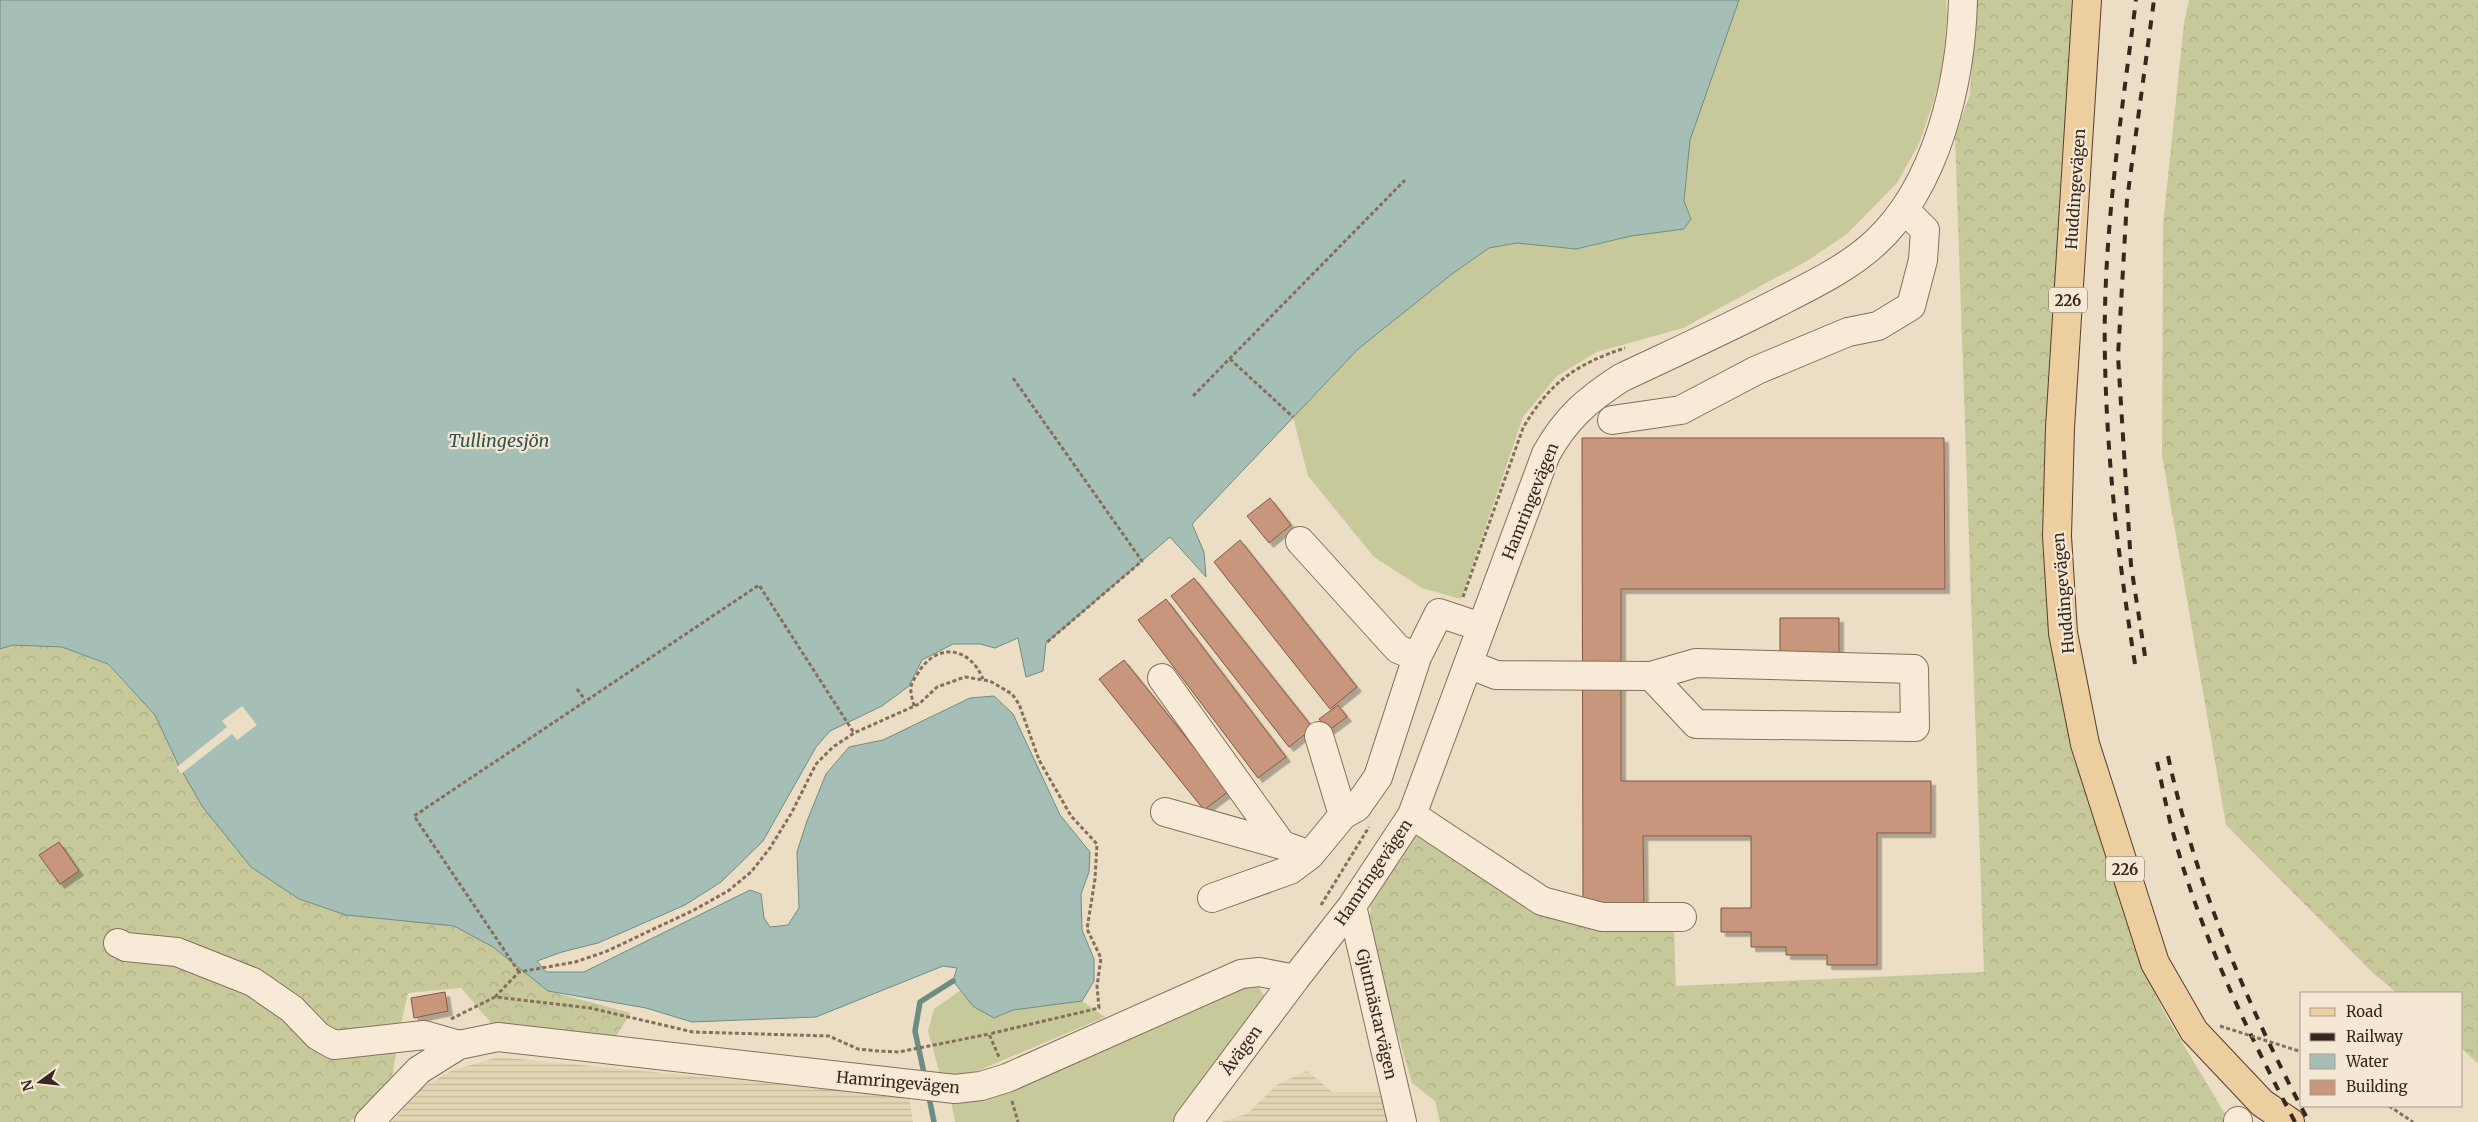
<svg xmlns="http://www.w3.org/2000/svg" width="2478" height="1122" viewBox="0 0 2478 1122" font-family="Merriweather,serif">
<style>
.farmland{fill:url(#farmland-rules)}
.grass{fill:#c8c99a}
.forest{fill:url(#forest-crowns)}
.water{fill:#a6bfb6;stroke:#6e8d82}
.pier{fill:#ecddc5}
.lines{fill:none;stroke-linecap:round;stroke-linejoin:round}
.stream{stroke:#6e8d82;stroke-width:5.5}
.building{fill:#c8957d;stroke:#835743;filter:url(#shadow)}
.minor-casing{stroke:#866e5c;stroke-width:30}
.major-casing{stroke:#543d30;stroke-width:30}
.path{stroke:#866e5c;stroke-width:3;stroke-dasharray:4 2.5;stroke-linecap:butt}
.minor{stroke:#f7ebd8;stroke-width:28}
.major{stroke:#edce9f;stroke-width:28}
.rail{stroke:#37281f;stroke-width:4;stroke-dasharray:9 9;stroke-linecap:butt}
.path-bridge{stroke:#866e5c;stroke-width:3;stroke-dasharray:4 2.5;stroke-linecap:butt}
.labels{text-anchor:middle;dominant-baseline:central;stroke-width:4.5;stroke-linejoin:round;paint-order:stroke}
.shield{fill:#f4e8d4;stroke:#706255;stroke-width:1}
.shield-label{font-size:15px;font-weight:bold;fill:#37281f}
.street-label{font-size:16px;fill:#37281f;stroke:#f4e8d4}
.water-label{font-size:18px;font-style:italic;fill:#2f5550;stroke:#f4e8d4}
</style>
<defs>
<pattern id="farmland-rules" width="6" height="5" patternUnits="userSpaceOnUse" patternTransform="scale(1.25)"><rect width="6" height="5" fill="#e1d5b3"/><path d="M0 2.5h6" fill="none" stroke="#c2b79a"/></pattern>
<pattern id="forest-crowns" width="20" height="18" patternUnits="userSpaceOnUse" patternTransform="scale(1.25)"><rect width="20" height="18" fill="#c8c99a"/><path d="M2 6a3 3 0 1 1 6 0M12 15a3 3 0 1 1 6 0" fill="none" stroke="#acad84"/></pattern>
<filter id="shadow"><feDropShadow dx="4.5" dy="4.5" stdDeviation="0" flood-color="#0004"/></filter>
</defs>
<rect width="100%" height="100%" fill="#ecddc5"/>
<!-- farmland -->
<path class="farmland" d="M 499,1057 L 909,1097 L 913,1122 L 392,1122 L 423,1087 L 453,1070 Z
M 1307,1071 L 1332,1092 L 1386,1092 L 1393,1122 L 1221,1122 L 1247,1114 L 1278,1084 Z"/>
<!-- grass -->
<path class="grass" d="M 1739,0 L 1946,0 L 1947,17 L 1943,64 L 1934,100 L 1919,144 L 1897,183 L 1847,234 L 1807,261 L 1683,328 L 1597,352 L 1557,376 L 1523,417 L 1461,599 L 1422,588 L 1374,557 L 1308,476 L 1293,417 L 1358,349 L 1452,274 L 1489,248 L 1517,243 L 1576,249 L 1631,236 L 1685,229 L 1691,219 L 1684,201 L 1690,140 Z
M 1249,979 L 1258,986 L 1265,997 L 1174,1122 L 955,1122 L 951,1101 Z
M 961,990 L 974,1007 L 994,1018 L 1013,1010 L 1082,1001 L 1105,1017 L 961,1078 L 941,1078 L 928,1031 L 934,1009 Z"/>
<!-- forest -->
<path class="forest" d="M 1976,0 L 2075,0 L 2046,439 L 2043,542 L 2048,614 L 2138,952 L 2164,1012 L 2230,1122 L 1440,1122 L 1435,1101 L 1412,1083 L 1369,934 L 1371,898 L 1410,836 L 1430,833 L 1543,909 L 1674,930 L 1676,986 L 1984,972 L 1955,137 L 1970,94 Z
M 2189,0 L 2478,0 L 2478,1063 L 2462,1049 L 2462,993 L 2397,993 L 2373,973 L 2226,825 L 2162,455 L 2163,225 L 2184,23 Z
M 13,645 L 62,647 L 107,664 L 155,715 L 178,764 L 202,806 L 251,867 L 299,899 L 346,915 L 454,926 L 493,947 L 548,991 L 631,1013 L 616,1036 L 497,1030 L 461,988 L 408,993 L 399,1034 L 391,1084 L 350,1122 L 0,1122 L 0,649 Z"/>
<!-- water -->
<path class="water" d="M 0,0 L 1739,0 L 1690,140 L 1684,201 L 1691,219 L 1684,229 L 1631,236 L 1576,249 L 1517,243 L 1489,248 L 1452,274 L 1358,349 L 1192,524 L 1204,552 L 1206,577 L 1170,537 L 1046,643 L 1043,671 L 1026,677 L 1018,638 L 995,648 L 980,644 L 953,644 L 922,660 L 909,686 L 882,706 L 830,731 L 816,747 L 763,841 L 721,882 L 685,905 L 598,943 L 562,952 L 537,961 L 546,972 L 584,972 L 750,890 L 761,894 L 764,918 L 770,927 L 788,925 L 799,908 L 797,852 L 807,821 L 826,774 L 849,747 L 883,740 L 970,698 L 994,696 L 1013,714 L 1060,815 L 1090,852 L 1089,872 L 1081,894 L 1082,930 L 1094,959 L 1094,981 L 1082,1001 L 1013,1010 L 994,1018 L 974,1007 L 953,981 L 957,968 L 943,966 L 816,1017 L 692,1022 L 646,1008 L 548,991 L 493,947 L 454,926 L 346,915 L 299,899 L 251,867 L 202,806 L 178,764 L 155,715 L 108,664 L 62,647 L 13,645 L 0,649 Z"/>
<!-- pier -->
<path class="pier" d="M 242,706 L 257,725 L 237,740 L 232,734 L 181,774 L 177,767 L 227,727 L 222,721 Z"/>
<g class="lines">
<!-- stream -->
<path class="stream" d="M 925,1078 L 915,1031 L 920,1002 L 953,981
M 928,1092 L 934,1122"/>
</g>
<!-- building -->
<path class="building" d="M 1582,438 L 1944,438 L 1945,589 L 1621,589 L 1621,781 L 1931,781 L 1931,833 L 1877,833 L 1877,965 L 1827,965 L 1827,955 L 1786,955 L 1786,947 L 1751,947 L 1751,932 L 1721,932 L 1721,908 L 1751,908 L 1751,836 L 1643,836 L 1644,906 L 1583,906 Z
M 1270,498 L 1291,525 L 1269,543 L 1247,516 Z
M 1240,540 L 1357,687 L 1330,709 L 1214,562 Z
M 1194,578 L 1313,728 L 1289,747 L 1171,596 Z
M 1166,599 L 1286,757 L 1258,778 L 1138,620 Z
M 1780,618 L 1839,618 L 1839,654 L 1780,654 Z
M 1124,660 L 1229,791 L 1204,810 L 1099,679 Z
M 1338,705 L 1347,717 L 1328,731 L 1319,719 Z
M 59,842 L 79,871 L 60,884 L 39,855 Z
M 445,992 L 448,1011 L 414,1018 L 411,998 Z"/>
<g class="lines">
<defs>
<path id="minor" d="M 1612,420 L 1681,410 L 1757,370 L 1848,332 L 1878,326 L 1911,306 L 1923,260 L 1925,230 L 1905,210
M 1300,541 L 1398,649 L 1417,657
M 1468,664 L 1496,675 L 1651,676 L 1696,663 L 1914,669 L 1915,727 L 1696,724 L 1651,676
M 1162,678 L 1282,845 L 1310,855
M 1319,736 L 1343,815
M 1165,812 L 1282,845
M 1412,815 L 1542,901 L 1602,917 L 1682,917
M 1212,898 L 1290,870 L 1310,855 L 1343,815 L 1357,807 L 1378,777 L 1417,657 L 1439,613 L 1481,627
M 1352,906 L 1402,1122
M 118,943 L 126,947 L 177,952 L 253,982 L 292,1009 L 318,1036 L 334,1045 L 424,1035 L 459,1045
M 2238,1121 L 2238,1122
M 369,1122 L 419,1070 L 459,1045 L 498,1037 L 955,1089 L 981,1086 L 1007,1078 L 1241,974 L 1259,972 L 1295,979 L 1352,906 L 1412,815 L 1546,454 C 1566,418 1587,400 1621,378 C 1676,352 1731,327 1785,299 C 1816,283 1849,267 1875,243 C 1937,186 1961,82 1963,0
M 1188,1122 L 1295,979"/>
<path id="major" d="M 2087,0 L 2060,428 L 2057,536 L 2063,633 L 2085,744 L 2155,963 L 2194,1031 L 2262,1103 L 2290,1122"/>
</defs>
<!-- minor casing -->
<use href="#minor" class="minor-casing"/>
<!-- major casing -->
<use href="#major" class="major-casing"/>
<!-- path -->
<path class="path" d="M 1230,359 L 1293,417
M 1013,378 L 1142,561 L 1046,643
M 1193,396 L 1405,180
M 1463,597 L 1523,428 C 1549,383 1576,364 1625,348
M 577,689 L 585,700
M 914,706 C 913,701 910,693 911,687 C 912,681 917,675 920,670 C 940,641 971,649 983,679
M 1321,905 L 1369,827
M 519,972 L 414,816 L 759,585 L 854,733
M 495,997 L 519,972 L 575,962 L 605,952 L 694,910 L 728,891 L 751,872 L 770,848 L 792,812 L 816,764 L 833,747 L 854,733 L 919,704 L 937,687 L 965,677 L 990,681 L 1012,694 L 1019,704 L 1039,760 L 1071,816 L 1097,844 L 1095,879 L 1087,929 L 1101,958 L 1097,986 L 1099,1008 L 989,1034
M 451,1019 L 495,997 L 590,1008 L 693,1032 L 829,1036 L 858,1049 L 878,1051 L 899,1052 L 989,1034 L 999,1057
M 1012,1101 L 1018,1122
M 2389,1106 L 2413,1122"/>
<!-- minor -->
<use href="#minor" class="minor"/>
<!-- major -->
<use href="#major" class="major"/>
<!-- rail -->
<path class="rail" d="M 2145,656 L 2131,565 L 2118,356 L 2127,200 L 2154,0
M 2135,664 C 2119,563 2107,463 2105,360 C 2102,240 2121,119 2136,0
M 2168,756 C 2196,886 2247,1005 2309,1122
M 2157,762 C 2162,784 2166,807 2172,829 C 2199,931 2246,1029 2295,1122"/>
<!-- path-bridge -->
<path class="path-bridge" d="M 2220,1026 L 2302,1052"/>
</g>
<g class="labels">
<!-- shield labels -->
<g class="shield">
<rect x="2049" y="287.5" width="38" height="25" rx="4"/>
<rect x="2106" y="856.5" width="38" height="25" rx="4"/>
</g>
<g class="shield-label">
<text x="2068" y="300">226</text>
<text x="2125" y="869">226</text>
</g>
<!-- street labels -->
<g class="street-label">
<text transform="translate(2075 189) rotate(-86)">Huddingevägen</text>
<text transform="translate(1530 501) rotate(-68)">Hamringevägen</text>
<text transform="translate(2063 593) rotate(-95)">Huddingevägen</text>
<text transform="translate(1373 872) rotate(-56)">Hamringevägen</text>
<text transform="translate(1377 1014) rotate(77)">Gjutmästarvägen</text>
<text transform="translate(1241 1050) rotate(-54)">Åvägen</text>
<text transform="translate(898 1082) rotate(5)">Hamringevägen</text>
</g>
<!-- water labels -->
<g class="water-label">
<text x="499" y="440">Tullingesjön</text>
</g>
</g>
<!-- legend -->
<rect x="2300" y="992" width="162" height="115" fill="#f4e8d4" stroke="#a89b8c"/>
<rect x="2310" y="1008" width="25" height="8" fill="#edce9f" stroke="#a89b8c"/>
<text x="2346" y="1017" font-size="15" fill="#37281f">Road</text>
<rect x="2310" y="1033" width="25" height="8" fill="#37281f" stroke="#a89b8c"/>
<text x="2346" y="1042" font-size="15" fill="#37281f">Railway</text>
<rect x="2310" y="1054" width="25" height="15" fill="#a6bfb6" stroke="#a89b8c"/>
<text x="2346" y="1067" font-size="15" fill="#37281f">Water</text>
<rect x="2310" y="1080" width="25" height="15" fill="#c8957d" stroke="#a89b8c"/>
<text x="2346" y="1092" font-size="15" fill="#37281f">Building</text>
<!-- north arrow -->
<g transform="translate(40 1082) rotate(255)" stroke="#f4e8d4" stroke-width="4" paint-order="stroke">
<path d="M0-4L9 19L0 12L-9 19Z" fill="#37281f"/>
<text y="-8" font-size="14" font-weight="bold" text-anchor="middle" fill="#37281f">N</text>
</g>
</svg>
